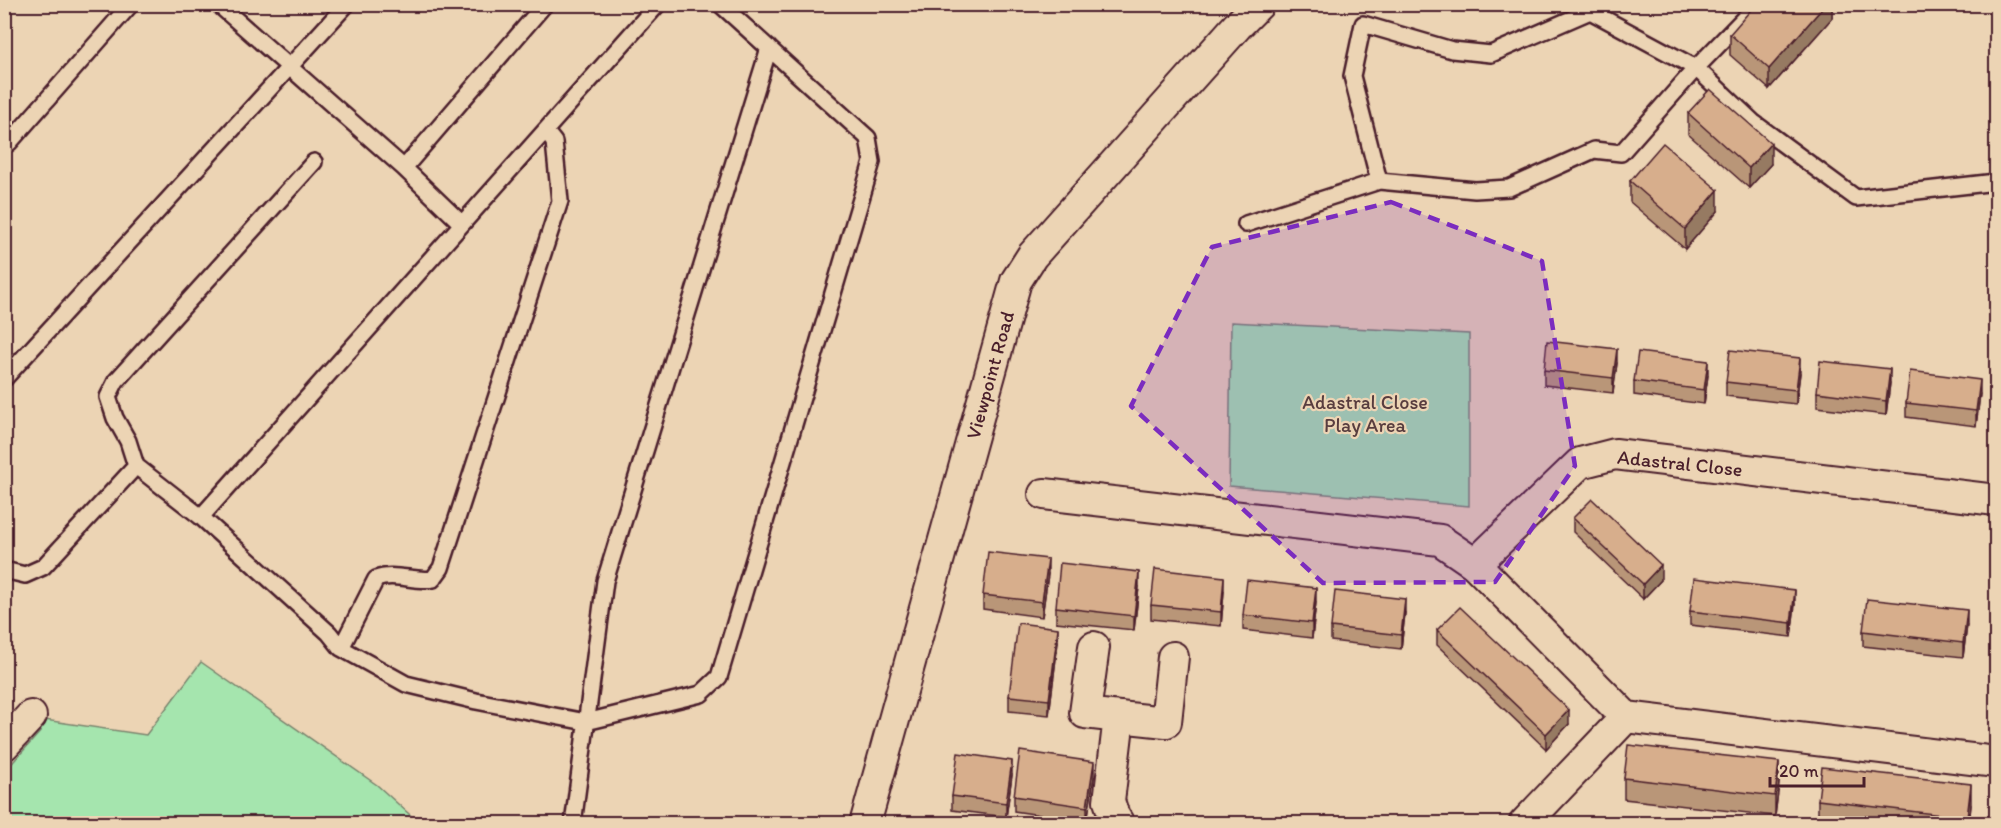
<svg xmlns="http://www.w3.org/2000/svg" width="2001" height="828" viewBox="0 0 2001 828" font-family="Itim,sans-serif">
<style>
.green{fill:#a5e5ae;stroke:#78826c;stroke-width:1.5}
.lines{fill:none;stroke-linecap:round;stroke-linejoin:round}
.lane-casing{stroke:#4a1f2b;stroke-width:20}
.street-casing{stroke:#4a1f2b;stroke-width:34}
.lane{stroke:#ecd4b4;stroke-width:15}
.street{stroke:#ecd4b4;stroke-width:30}
.wall{fill:#b99678;stroke:#4a1f2b;stroke-width:1.5}
.shaded-wall{fill:#967a62;stroke:#4a1f2b;stroke-width:1.5}
.building{fill:#d7ae8c;stroke:#4a1f2b;stroke-width:1.5}
.marked{fill:#7b2cbf;fill-opacity:0.2;stroke:#7b2cbf;stroke-width:4.5;stroke-dasharray:12 8;stroke-linejoin:round}
.labels{text-anchor:middle;dominant-baseline:central;stroke-width:4.5;stroke-linejoin:round;paint-order:stroke}
.street-label{font-size:20px;fill:#4a1f2b;stroke:#ecd4b4}
.park-label{font-size:20px;fill:#583d3f;stroke:#ecd4b4}
</style>
<rect width="100%" height="100%" fill="#ecd4b4"/>
<filter id="ink" filterUnits="userSpaceOnUse"><feTurbulence type="fractalNoise" baseFrequency=".0167" numOctaves="2"/><feDisplacementMap in="SourceGraphic" scale="12" xChannelSelector="R" yChannelSelector="G"/><feConvolveMatrix kernelMatrix="1 2 1 2 8 2 1 2 1" color-interpolation-filters="sRGB"/></filter>
<g filter="url(#ink)">
<!-- green -->
<path class="green" d="M 1231,322 L 1469,334 L 1469,506 L 1229,486 Z
M 201,662 L 377,785 L 419,823 L 5,824 L 5,771 L 40,732 L 45,720 L 146,735 Z"/>
<g class="lines">
<defs>
<path id="lane" d="M 218,4 L 404,168 L 462,224
M 9,143 L 131,4
M 314,162 L 116,381 L 108,397 L 115,418 L 128,441 L 136,466 L 201,517 L 329,633 L 341,648 L 406,684 L 476,701 L 586,722 L 701,694 L 719,677 L 872,162 L 868,138 L 720,4
M 404,168 L 545,4
M 1379,181 L 1475,190 L 1509,188 L 1594,150 L 1621,153 L 1696,68 L 1753,122 L 1856,198 L 1996,182
M 1246,224 L 1379,181 L 1352,76 L 1363,24 L 1452,50 L 1491,54 L 1590,11 L 1696,68 L 1758,4
M 4,379 L 347,4
M 201,517 L 658,4
M 4,570 L 25,575 L 43,567 L 136,466
M 341,648 L 376,579 C 394,572 414,582 433,579 L 441,568 L 560,201 L 554,142 L 546,132
M 573,824 L 605,581 L 769,48"/>
<g id="street">
<path d="M 1044,494 L 1440,540 L 1475,564"/>
<path d="M 1996,500 L 1615,454 L 1580,463 L 1475,564 L 1626,717 L 1996,762"/>
<path d="M 1094,647 L 1085,713 L 1119,717 L 1109,801 L 1114,816 L 1119,824"/>
<path d="M 1119,717 L 1166,722 L 1173,657"/>
<path d="M 4,745 L 31,716"/>
<path id="s1" d="M 865,824 L 1016,281 L 1032,256 L 1237,26 L 1259,4"/>
<path d="M 1524,824 L 1626,717"/>
</g>
</defs>
<!-- lane casing -->
<use href="#lane" class="lane-casing"/>
<!-- street casing -->
<use href="#street" class="street-casing"/>
<!-- lane -->
<use href="#lane" class="lane"/>
<!-- street -->
<use href="#street" class="street"/>
</g>
<!-- wall -->
<path class="wall" d="M 1832,4 L 1832,18 L 1769,89 L 1730,55 L 1730,34 Z
M 1688,113 L 1771,164 L 1749,188 L 1688,134 Z
M 1630,181 L 1718,211 L 1685,249 L 1630,202 Z
M 1617,363 L 1613,393 L 1544,385 L 1544,370 Z
M 1800,373 L 1796,404 L 1726,396 L 1726,382 Z
M 1708,375 L 1704,404 L 1634,395 L 1634,381 Z
M 1890,383 L 1886,415 L 1817,407 L 1817,392 Z
M 1980,394 L 1976,426 L 1906,417 L 1906,403 Z
M 1573,518 L 1661,580 L 1643,599 L 1573,532 Z
M 1048,574 L 1042,617 L 983,609 L 983,595 Z
M 1139,587 L 1134,630 L 1056,622 L 1056,607 Z
M 1224,591 L 1221,626 L 1151,619 L 1151,605 Z
M 1316,602 L 1312,638 L 1243,630 L 1243,615 Z
M 1795,604 L 1791,637 L 1690,625 L 1690,611 Z
M 1405,613 L 1401,649 L 1331,641 L 1331,627 Z
M 1967,625 L 1963,657 L 1863,646 L 1863,631 Z
M 1437,630 L 1569,724 L 1546,749 L 1437,645 Z
M 1058,642 L 1049,715 L 1009,711 L 1009,696 Z
M 1012,775 L 1006,817 L 952,810 L 952,796 Z
M 1094,777 L 1087,822 L 1014,811 L 1014,796 Z
M 1624,778 L 1779,783 L 1775,816 L 1624,799 Z
M 1818,800 L 1971,805 L 1969,824 L 1844,824 L 1818,820 Z"/>
<!-- shaded-wall -->
<path class="shaded-wall" d="M 1826,4 L 1832,4 L 1832,18 L 1769,89 L 1769,69 Z
M 1771,143 L 1771,164 L 1749,188 L 1749,168 Z
M 1718,190 L 1718,211 L 1685,249 L 1685,229 Z
M 1617,349 L 1617,363 L 1613,393 L 1613,378 Z
M 1800,358 L 1800,373 L 1796,404 L 1796,390 Z
M 1708,361 L 1708,375 L 1704,404 L 1704,390 Z
M 1890,369 L 1890,383 L 1886,415 L 1886,401 Z
M 1980,380 L 1980,394 L 1976,426 L 1976,411 Z
M 1048,559 L 1048,574 L 1042,617 L 1042,602 Z
M 1661,565 L 1661,580 L 1643,599 L 1643,584 Z
M 1139,572 L 1139,587 L 1134,630 L 1134,616 Z
M 1224,577 L 1224,591 L 1221,626 L 1221,612 Z
M 1316,588 L 1316,602 L 1312,638 L 1312,623 Z
M 1795,590 L 1795,604 L 1791,637 L 1791,623 Z
M 1405,599 L 1405,613 L 1401,649 L 1401,635 Z
M 1967,610 L 1967,625 L 1963,657 L 1963,643 Z
M 1058,628 L 1058,642 L 1049,715 L 1049,700 Z
M 1569,710 L 1569,724 L 1546,749 L 1546,734 Z
M 1012,761 L 1012,775 L 1006,817 L 1006,803 Z
M 1094,762 L 1094,777 L 1087,822 L 1087,807 Z
M 1779,762 L 1779,783 L 1775,816 L 1775,796 Z
M 1971,784 L 1971,805 L 1969,824 L 1967,824 Z"/>
<!-- building -->
<path class="building" d="M 1756,4 L 1826,4 L 1769,69 L 1730,34 Z
M 1710,89 L 1771,143 L 1749,168 L 1688,113 Z
M 1663,143 L 1718,190 L 1685,229 L 1630,181 Z
M 1547,341 L 1617,349 L 1613,378 L 1544,370 Z
M 1730,350 L 1800,358 L 1796,390 L 1726,382 Z
M 1638,352 L 1708,361 L 1704,390 L 1634,381 Z
M 1820,361 L 1890,369 L 1886,401 L 1817,392 Z
M 1910,371 L 1980,380 L 1976,411 L 1906,403 Z
M 1592,499 L 1661,565 L 1643,584 L 1573,518 Z
M 988,552 L 1048,559 L 1042,602 L 983,595 Z
M 1060,563 L 1139,572 L 1134,616 L 1056,607 Z
M 1155,569 L 1224,577 L 1221,612 L 1151,605 Z
M 1694,578 L 1795,590 L 1791,623 L 1690,611 Z
M 1247,580 L 1316,588 L 1312,623 L 1243,615 Z
M 1335,591 L 1405,599 L 1401,635 L 1331,627 Z
M 1867,599 L 1967,610 L 1963,643 L 1863,631 Z
M 1460,607 L 1569,710 L 1546,734 L 1437,630 Z
M 1018,623 L 1058,628 L 1049,700 L 1009,696 Z
M 1628,745 L 1779,762 L 1775,796 L 1624,778 Z
M 1020,751 L 1094,762 L 1087,807 L 1014,796 Z
M 958,753 L 1012,761 L 1006,803 L 952,796 Z
M 1822,767 L 1971,784 L 1967,818 L 1818,800 Z"/>
</g>
<!-- marked area -->
<path class="marked" d="M 1391,202 L 1542,261 L 1575,466 L 1495,582 L 1323,583 L 1131,406 L 1212,247 Z"/>
<g class="labels">
<!-- street labels -->
<g class="street-label">
<text stroke="none"><textPath href="#s1" startOffset="466">Viewpoint Road</textPath></text>
<text transform="translate(1680 463) rotate(6)">Adastral Close</text>
</g>
<!-- park labels -->
<g class="park-label">
<text x="1365" y="402">Adastral Close<tspan x="1365" dy="23">Play Area</tspan></text>
</g>
</g>
<!-- margin -->
<rect width="2001" height="828" fill="none" stroke="#ecd4b4" stroke-width="24"/>
<rect x="12" y="12" width="1977" height="804" fill="none" stroke="#4a1f2b" stroke-width="2" filter="url(#ink)"/>
<!-- scale -->
<path d="M1770 777v9h94v-9" fill="none" stroke="#4a1f2b" stroke-width="3"/>
<text x="1779" y="777" font-size="18" fill="#4a1f2b" stroke="#ecd4b4" stroke-width="4.5" paint-order="stroke">20 m</text>
</svg>
